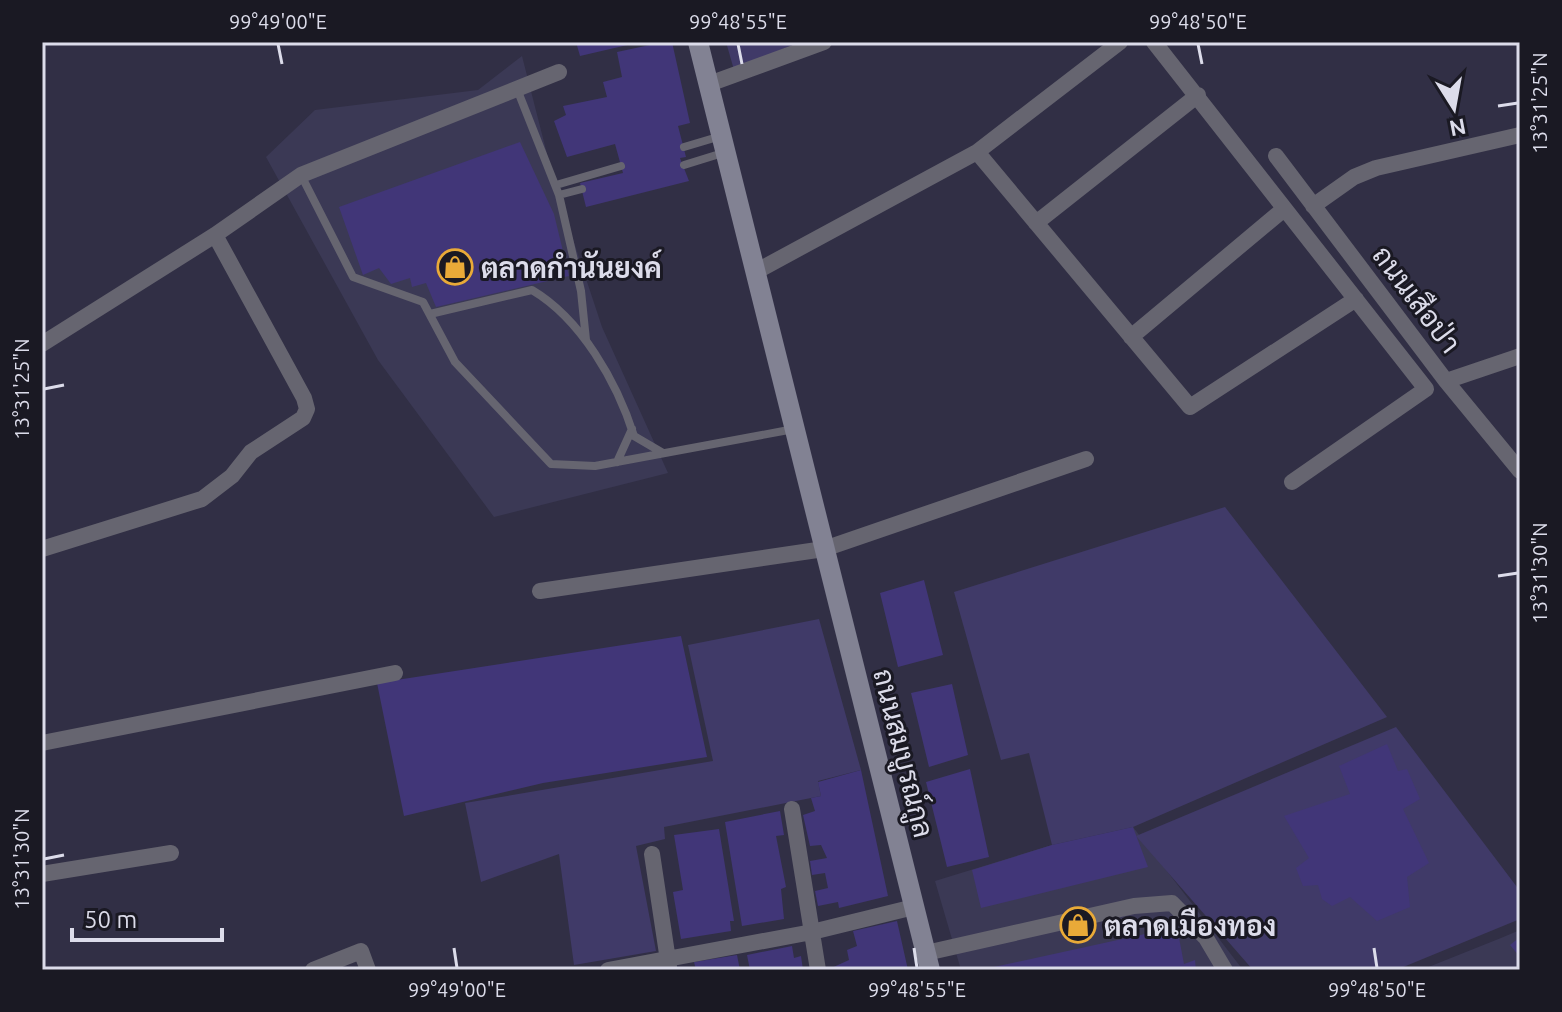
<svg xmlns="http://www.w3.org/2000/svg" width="1562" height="1012" viewBox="0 0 1562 1012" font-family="Ubuntu,Sarabun,sans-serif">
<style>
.built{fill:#3b3955}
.green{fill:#403a68}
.building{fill:#413678}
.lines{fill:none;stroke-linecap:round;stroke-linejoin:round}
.lane{stroke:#666570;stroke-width:8}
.street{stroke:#666570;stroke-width:16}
.secondary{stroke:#828293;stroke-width:20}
.ticks{fill:none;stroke:#dcdcea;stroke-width:3}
.labels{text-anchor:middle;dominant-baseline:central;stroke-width:6;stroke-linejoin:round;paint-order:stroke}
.poi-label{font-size:28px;font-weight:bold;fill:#dcdcea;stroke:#1a1923;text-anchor:start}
.street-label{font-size:28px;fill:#dcdcea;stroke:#1a1923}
.neatline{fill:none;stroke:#dcdcea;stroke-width:3}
.ticks-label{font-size:20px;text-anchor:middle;fill:#dcdcea}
</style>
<rect width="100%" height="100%" fill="#312f45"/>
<!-- built -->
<path class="built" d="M 522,56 L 555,185 L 602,327 L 668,473 L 494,517 L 378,360 L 266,157 L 315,110 L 478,90 Z
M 1133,827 L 1243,970 L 961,970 L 935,881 L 1052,845 Z
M 1520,930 L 1520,970 L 1421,970 L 1501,938 Z"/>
<!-- green -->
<path class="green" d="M 726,42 L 799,42 L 734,70 Z
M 1225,507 L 1387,717 L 1133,827 L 1052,845 L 1029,753 L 1001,760 L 954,592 Z
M 819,619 L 861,770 L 818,781 L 821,796 L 664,827 L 665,839 L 636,846 L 656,951 L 574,965 L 559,854 L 481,882 L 465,803 L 713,761 L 688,645 Z
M 1396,727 L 1520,891 L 1520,919 L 1396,970 L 1253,970 L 1136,836 Z"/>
<!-- building -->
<path class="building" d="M 576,42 L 636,42 L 636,43 L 580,56 Z
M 664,42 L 672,42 L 690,123 L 678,126 L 686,157 L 680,158 L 689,181 L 586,207 L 580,183 L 623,173 L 615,144 L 567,157 L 554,121 L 566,115 L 563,106 L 607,97 L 603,82 L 622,77 L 617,52 Z
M 520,142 L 554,214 L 569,276 L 436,307 L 426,283 L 412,287 L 410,278 L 391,284 L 379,268 L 363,275 L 339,207 Z
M 924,580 L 943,655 L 898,667 L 880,593 Z
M 681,636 L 707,757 L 543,783 L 404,816 L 377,683 Z
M 952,684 L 968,755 L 929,767 L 911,693 Z
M 1387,744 L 1398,771 L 1407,769 L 1420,799 L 1403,809 L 1429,863 L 1407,877 L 1410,907 L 1377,921 L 1350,897 L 1332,906 L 1322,899 L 1318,885 L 1303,886 L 1296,868 L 1309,858 L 1284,816 L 1350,794 L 1339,766 Z
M 970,769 L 989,857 L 947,867 L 926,782 Z
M 861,770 L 888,896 L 839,908 L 838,902 L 818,906 L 815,891 L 828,888 L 825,873 L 812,875 L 810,861 L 827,858 L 821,845 L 810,846 L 803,815 L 815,811 L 811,798 L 821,796 L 818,782 Z
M 780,811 L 784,835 L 776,836 L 786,887 L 781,889 L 784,919 L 742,926 L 725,822 Z
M 1133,827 L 1148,867 L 981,908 L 972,870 L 1052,845 Z
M 719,829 L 734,921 L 730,921 L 731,931 L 681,939 L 673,892 L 683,890 L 674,835 Z
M 897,921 L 908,970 L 827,970 L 849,960 L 847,950 L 857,946 L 853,931 Z
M 1177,927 L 1184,964 L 1195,960 L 1196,970 L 980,970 Z
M 1520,937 L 1520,957 L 1510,945 Z
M 792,946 L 794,958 L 801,956 L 803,970 L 750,970 L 747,955 Z
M 737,955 L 740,970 L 696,970 L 694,962 Z"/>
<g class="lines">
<!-- lane -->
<path class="lane" d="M 517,89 L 559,195 L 581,291 L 586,340
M 684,147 L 721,136
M 684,165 L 726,152
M 301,175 L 353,277 L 423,302 L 455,362 L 551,464 L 595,466 L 794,429
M 556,185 L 621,166
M 559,195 L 582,189
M 430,314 L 532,290 C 581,319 617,382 634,436 L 663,453
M 617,462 L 632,429"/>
<!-- street -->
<path class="street" d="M 1154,42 L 1426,389 L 1292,482
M 709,84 L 824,42
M 977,152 L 1190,407 L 1356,299
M 1276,156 L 1446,381 L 1520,471
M 1313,206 L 1354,177 L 1376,168 L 1520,135
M 1036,223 L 1198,95
M 757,271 L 977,152 L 1120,42
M 1131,337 L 1284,209
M 42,344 L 215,235 L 301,175 L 559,72
M 1446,381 L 1520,356
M 42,549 L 202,499 L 232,476 L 251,452 L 303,418 L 307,409 L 304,398 L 215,235
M 540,591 L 824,549 L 1086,459
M 42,743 L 395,673
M 792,809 L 818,970
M 652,854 L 669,967
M 42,874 L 171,853
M 926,953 L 1134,906 L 1172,903 L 1206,938 L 1225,970
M 313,970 L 361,951 L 368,970
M 608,970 L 812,932 L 914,907"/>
<!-- secondary -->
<path class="secondary" d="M 698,42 L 930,970"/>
</g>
<!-- ticks -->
<path class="ticks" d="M 278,44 L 282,64M 738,44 L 742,64M 1198,44 L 1202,64M 1498,106 L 1518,103M 44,389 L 64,385M 1498,576 L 1518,573M 44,859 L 64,855M 454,948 L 457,968M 914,948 L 917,968M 1374,948 L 1377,968"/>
<!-- icons -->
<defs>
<symbol id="shop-ring" viewBox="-11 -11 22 22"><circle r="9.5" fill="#1a1923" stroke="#e9aa38" stroke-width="1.5"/><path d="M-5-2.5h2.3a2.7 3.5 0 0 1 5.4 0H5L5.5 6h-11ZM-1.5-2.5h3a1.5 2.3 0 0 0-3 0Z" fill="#e9aa38"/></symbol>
</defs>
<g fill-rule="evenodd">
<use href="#shop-ring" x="435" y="247" width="40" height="40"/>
<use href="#shop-ring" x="1058" y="905" width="40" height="40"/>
</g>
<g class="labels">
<!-- poi labels -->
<g class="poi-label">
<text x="481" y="267">ตลาดกำนันยงค์</text>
<text x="1104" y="925">ตลาดเมืองทอง</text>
</g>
<!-- street labels -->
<g class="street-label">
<text transform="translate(1417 299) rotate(53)">ถนนเสือป่า</text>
<text transform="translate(904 753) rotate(76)">ถนนสมบูรณ์กูล</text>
</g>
</g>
<!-- border -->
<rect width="1562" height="1012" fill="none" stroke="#1a1923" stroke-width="88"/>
<!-- north arrow -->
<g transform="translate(1454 108) rotate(169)" stroke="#1a1923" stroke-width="6" paint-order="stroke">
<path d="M0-6L14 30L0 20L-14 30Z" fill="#dcdcea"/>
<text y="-12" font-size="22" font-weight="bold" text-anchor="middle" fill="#dcdcea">N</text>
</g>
<!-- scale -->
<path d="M72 928v12h150v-12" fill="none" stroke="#dcdcea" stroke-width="4"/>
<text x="84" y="928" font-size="24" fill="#dcdcea" stroke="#1a1923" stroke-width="6" paint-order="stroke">50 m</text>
<rect x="44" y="44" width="1474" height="924" class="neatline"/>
<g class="ticks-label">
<text x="278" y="29">99°49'00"E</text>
<text x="738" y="29">99°48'55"E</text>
<text x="1198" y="29">99°48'50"E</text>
<text transform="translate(1540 103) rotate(-90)" y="7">13°31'25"N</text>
<text transform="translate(22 389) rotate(-90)" y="7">13°31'25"N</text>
<text transform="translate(1540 573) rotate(-90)" y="7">13°31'30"N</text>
<text transform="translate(22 859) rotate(-90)" y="7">13°31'30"N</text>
<text x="457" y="997">99°49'00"E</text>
<text x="917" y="997">99°48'55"E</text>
<text x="1377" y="997">99°48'50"E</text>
</g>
</svg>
